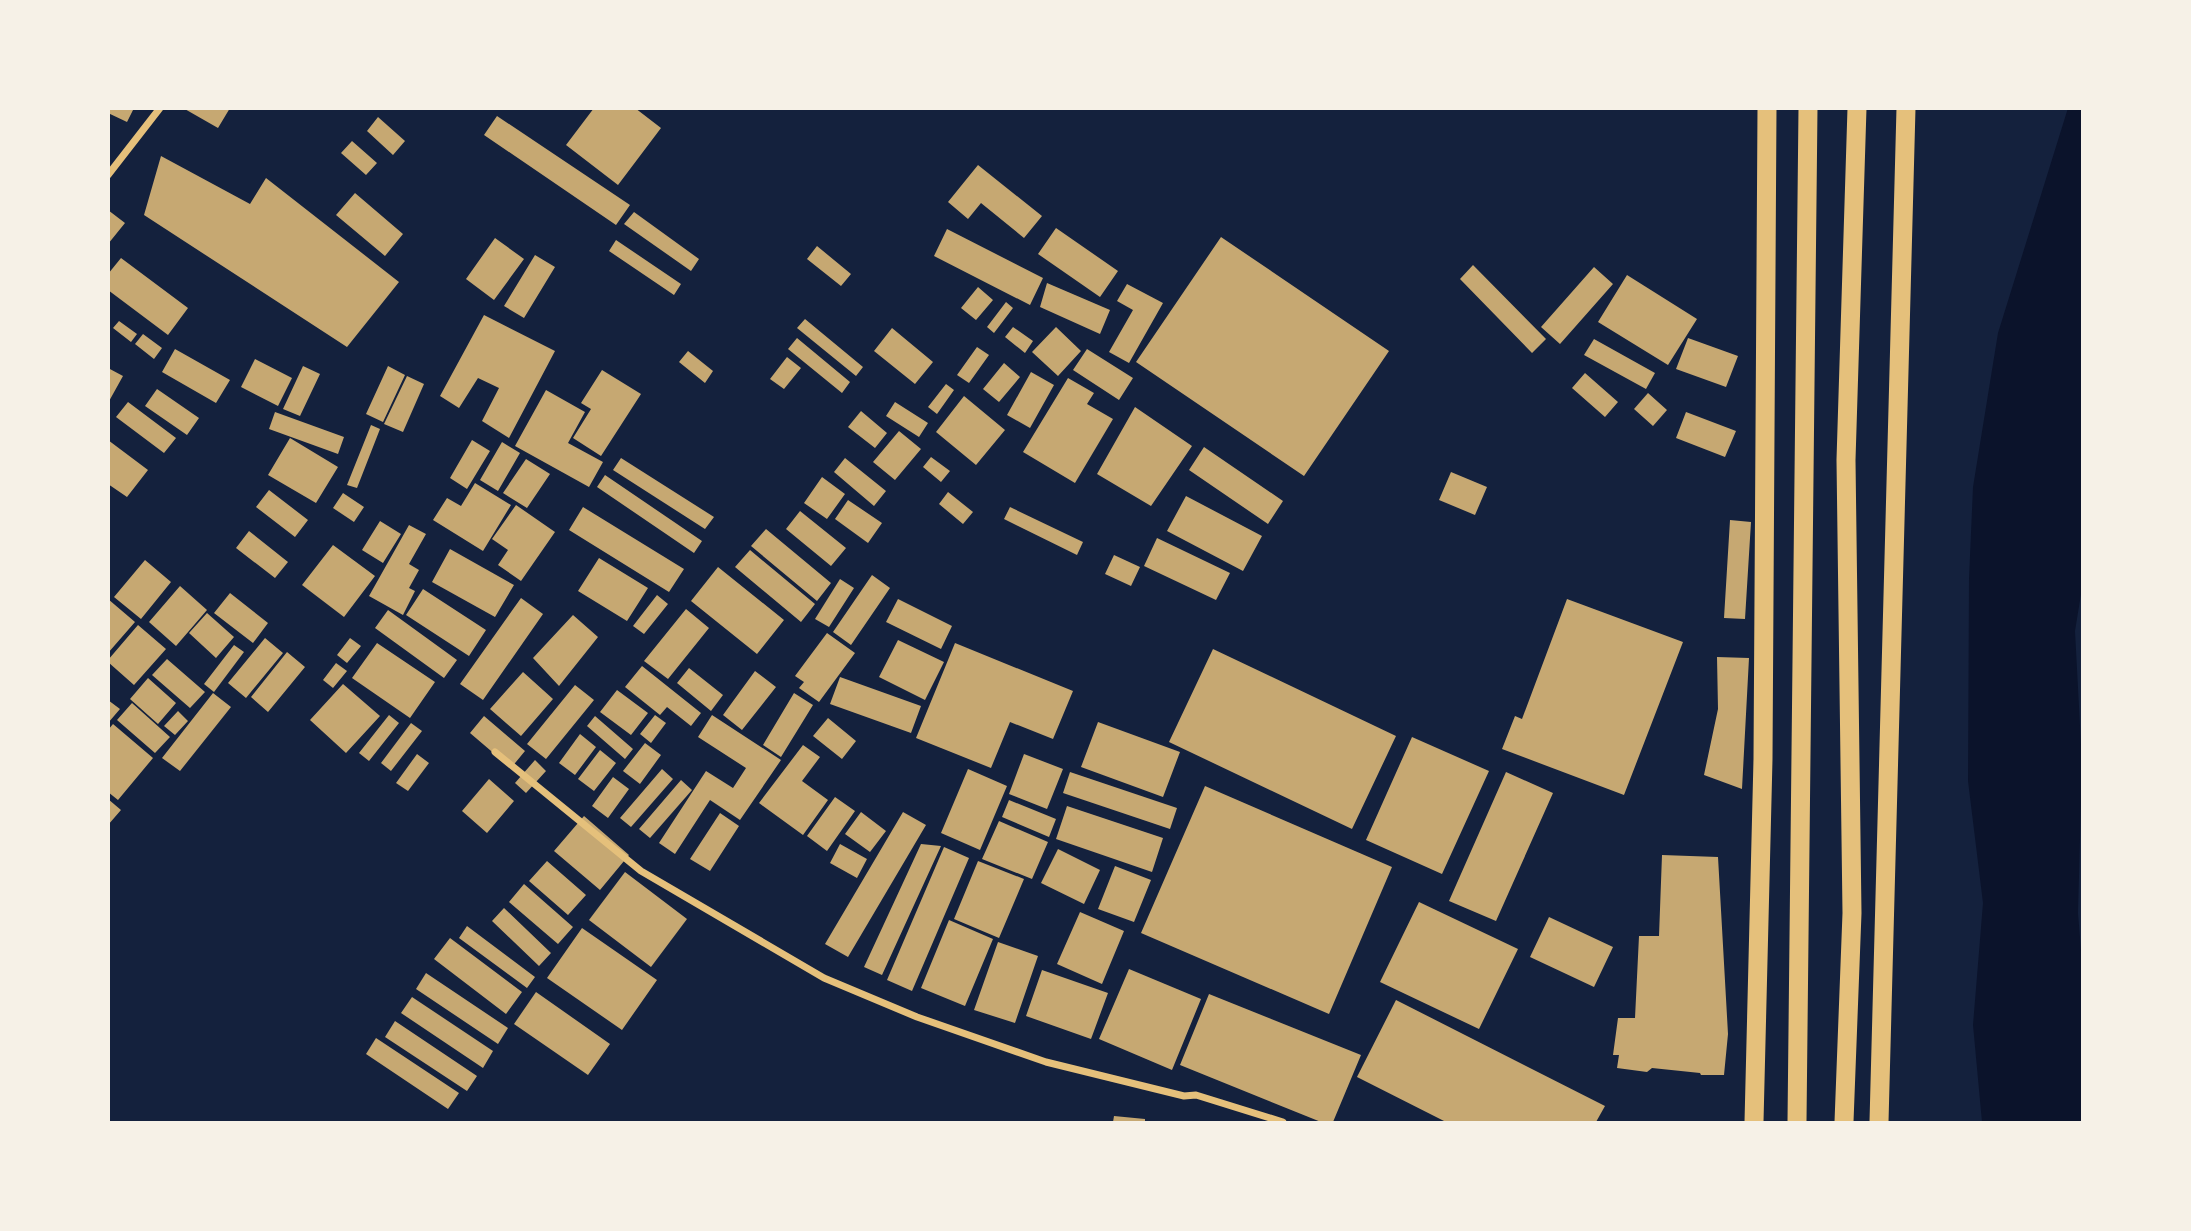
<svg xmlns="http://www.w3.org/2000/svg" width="2191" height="1231" viewBox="0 0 2191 1231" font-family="'DM Sans',sans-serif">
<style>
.water{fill:#0b132b}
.building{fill:#c6a872}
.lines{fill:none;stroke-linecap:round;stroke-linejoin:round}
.minor{stroke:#e5c07b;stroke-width:7}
.trunk{stroke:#e5c07b;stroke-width:19}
</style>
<rect width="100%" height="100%" fill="#14213d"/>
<!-- water -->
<path class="water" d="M 2068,108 L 2082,109 L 2082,588 L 2075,631 L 2082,764 L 2078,913 L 2082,963 L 2082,1122 L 1982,1122 L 1973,1025 L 1983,903 L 1968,781 L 1969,579 L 1973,487 L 1998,333 Z"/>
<!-- building -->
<path class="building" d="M 108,108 L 134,108 L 127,122 L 108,113 Z
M 183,108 L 230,108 L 218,128 Z
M 594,108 L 635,108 L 661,128 L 618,185 L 566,145 Z
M 497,116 L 630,205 L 616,225 L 484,135 Z
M 378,117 L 405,141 L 393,155 L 367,131 Z
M 352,141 L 377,163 L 366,175 L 341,153 Z
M 161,156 L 250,204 L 266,178 L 399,282 L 347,347 L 144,215 Z
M 978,165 L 1042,216 L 1024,238 L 981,203 L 968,219 L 948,202 Z
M 355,193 L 403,234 L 385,256 L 336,215 Z
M 108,210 L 125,223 L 108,244 Z
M 634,212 L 699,259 L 691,271 L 624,224 Z
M 1056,228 L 1118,271 L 1100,297 L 1038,254 Z
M 947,229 L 1043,278 L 1030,305 L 934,256 Z
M 1221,237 L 1389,351 L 1304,476 L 1136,362 Z
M 495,238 L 524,259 L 494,300 L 466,279 Z
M 616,240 L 681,284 L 674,295 L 609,251 Z
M 817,246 L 851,274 L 841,286 L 807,259 Z
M 535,255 L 555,267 L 524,318 L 504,306 Z
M 121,258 L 188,308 L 168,335 L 108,290 L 108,274 Z
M 1473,265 L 1546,339 L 1532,353 L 1460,279 Z
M 1594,267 L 1613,284 L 1560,344 L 1541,327 Z
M 1627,275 L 1697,319 L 1668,365 L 1598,322 Z
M 1047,283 L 1110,310 L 1100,334 L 1040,307 Z
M 1127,284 L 1163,303 L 1129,363 L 1109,352 L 1133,310 L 1117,301 Z
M 978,287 L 993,300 L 976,320 L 961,308 Z
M 1006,302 L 1013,308 L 994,333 L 987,327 Z
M 484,315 L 555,351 L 509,438 L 482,421 L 499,388 L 478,378 L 459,408 L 440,396 Z
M 805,319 L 863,367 L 856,376 L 797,328 Z
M 119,321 L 137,334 L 131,342 L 113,328 Z
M 1013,327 L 1033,341 L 1025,353 L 1005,337 Z
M 1056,327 L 1081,351 L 1058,376 L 1032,352 Z
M 892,328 L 933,362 L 915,384 L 874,351 Z
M 143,334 L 162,348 L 154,359 L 135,344 Z
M 797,338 L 850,382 L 842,393 L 788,349 Z
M 1688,338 L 1738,356 L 1726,387 L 1676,369 Z
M 1594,339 L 1655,373 L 1646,389 L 1584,355 Z
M 977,347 L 989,355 L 969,383 L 957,375 Z
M 175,349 L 230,380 L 216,403 L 162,372 Z
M 1087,349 L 1133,378 L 1119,400 L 1073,370 Z
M 688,351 L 713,371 L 705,383 L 679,362 Z
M 787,357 L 801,368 L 784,389 L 770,379 Z
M 255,359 L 292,378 L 278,406 L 241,387 Z
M 1004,363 L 1020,377 L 999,402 L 983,389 Z
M 303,366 L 320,374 L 300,416 L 283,409 Z
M 388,366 L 405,375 L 383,422 L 366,414 Z
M 108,368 L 123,376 L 108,403 Z
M 602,370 L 641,394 L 601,456 L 573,438 L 591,409 L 581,403 Z
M 1031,372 L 1054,385 L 1030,428 L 1007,415 Z
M 1585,373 L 1618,402 L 1605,417 L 1572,388 Z
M 407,376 L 424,384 L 403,432 L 384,424 Z
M 1068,378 L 1094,393 L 1087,404 L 1113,419 L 1075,483 L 1023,452 Z
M 946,384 L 954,390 L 937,414 L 928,407 Z
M 157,389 L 199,418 L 187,435 L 145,406 Z
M 546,390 L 585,412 L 568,443 L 603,462 L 589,487 L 515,446 Z
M 1648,393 L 1667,410 L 1653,426 L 1634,409 Z
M 964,396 L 1005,430 L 976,465 L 936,432 Z
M 128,402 L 176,438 L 164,453 L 116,417 Z
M 895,402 L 928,423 L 919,437 L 886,416 Z
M 1135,407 L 1192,446 L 1151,506 L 1097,474 Z
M 861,411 L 887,433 L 875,448 L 848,427 Z
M 275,412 L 344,437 L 338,454 L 269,429 Z
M 1686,412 L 1736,431 L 1725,457 L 1676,438 Z
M 371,425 L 380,429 L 357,488 L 347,485 Z
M 899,431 L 921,449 L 895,480 L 873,462 Z
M 290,438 L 338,467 L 316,503 L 268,475 Z
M 108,440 L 148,470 L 127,497 L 108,484 Z
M 472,440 L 490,451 L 467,489 L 450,478 Z
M 502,442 L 520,453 L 498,491 L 480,480 Z
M 1204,447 L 1283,501 L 1268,524 L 1189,470 Z
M 931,457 L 950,471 L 941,482 L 923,467 Z
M 621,458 L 714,517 L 705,529 L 613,470 Z
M 845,458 L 886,491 L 874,506 L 834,472 Z
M 526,459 L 550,474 L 527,508 L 503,493 Z
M 1451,472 L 1487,487 L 1475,515 L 1439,500 Z
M 605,475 L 702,541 L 694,553 L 597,487 Z
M 822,477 L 845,494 L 827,519 L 804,503 Z
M 475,483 L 511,505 L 483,551 L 433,520 L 447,498 L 461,506 Z
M 269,490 L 308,520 L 295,537 L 256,507 Z
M 948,492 L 973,512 L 963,524 L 939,504 Z
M 343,493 L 364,507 L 354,522 L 333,508 Z
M 1186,496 L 1262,536 L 1243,571 L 1167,531 Z
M 848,500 L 882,523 L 868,543 L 835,519 Z
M 516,505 L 555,532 L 521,581 L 498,565 L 508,550 L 492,539 Z
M 583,507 L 684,569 L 669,592 L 569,530 Z
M 1010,507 L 1083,542 L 1077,555 L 1004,519 Z
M 800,511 L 846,548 L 831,566 L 786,529 Z
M 1730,520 L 1751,522 L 1745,619 L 1724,618 Z
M 380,521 L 401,534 L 383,563 L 362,550 Z
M 409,525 L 426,534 L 409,564 L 419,570 L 409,588 L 415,591 L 403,615 L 369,596 Z
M 766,529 L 831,583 L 817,601 L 751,546 Z
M 249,531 L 288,562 L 275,578 L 236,548 Z
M 1157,538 L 1230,573 L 1216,600 L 1144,566 Z
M 333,545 L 375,576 L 344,617 L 302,585 Z
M 450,549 L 514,585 L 495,617 L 432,582 Z
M 750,550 L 815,604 L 801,622 L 735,567 Z
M 1114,555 L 1140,567 L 1131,586 L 1105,574 Z
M 599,558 L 648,588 L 627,621 L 578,591 Z
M 145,560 L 171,582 L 141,619 L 114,597 Z
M 718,567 L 784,620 L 757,654 L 691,601 Z
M 872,575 L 890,588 L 851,645 L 833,632 Z
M 840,579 L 854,588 L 829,627 L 815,619 Z
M 180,586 L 207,610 L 176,646 L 149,622 Z
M 423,589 L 486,630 L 469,656 L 406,615 Z
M 230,593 L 268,623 L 253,643 L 214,613 Z
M 657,595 L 668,604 L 644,634 L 633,626 Z
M 521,598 L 543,614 L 483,700 L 460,684 Z
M 108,599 L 135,622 L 108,653 Z
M 898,599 L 952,626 L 941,649 L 886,622 Z
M 1567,599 L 1683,642 L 1624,795 L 1502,749 L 1515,716 L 1522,719 Z
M 686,609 L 709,628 L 668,679 L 644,661 Z
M 388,610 L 457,660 L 444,678 L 375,628 Z
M 207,613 L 234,637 L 216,658 L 189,633 Z
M 573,615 L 598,637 L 559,686 L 533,658 Z
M 138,625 L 166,649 L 134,685 L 108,662 L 108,660 Z
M 827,633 L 855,653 L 819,702 L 799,688 L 804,682 L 795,676 Z
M 265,638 L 283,653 L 246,698 L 228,683 Z
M 350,638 L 361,646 L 347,663 L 337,655 Z
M 898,640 L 944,662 L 925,700 L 879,677 Z
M 377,643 L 435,682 L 410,718 L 352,678 Z
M 955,643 L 1073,691 L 1053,739 L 1010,722 L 991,768 L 916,738 Z
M 234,645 L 244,652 L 214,692 L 204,684 Z
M 1213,649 L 1396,736 L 1352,829 L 1169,742 Z
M 287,652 L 305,667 L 268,712 L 251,697 Z
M 1717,657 L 1749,658 L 1742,789 L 1704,775 L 1718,709 Z
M 167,659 L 205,692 L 190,708 L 152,675 Z
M 336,663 L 347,671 L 333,688 L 323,680 Z
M 642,666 L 701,713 L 691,726 L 667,707 L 660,715 L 625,687 Z
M 689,668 L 723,695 L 711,711 L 677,683 Z
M 755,671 L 776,687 L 742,730 L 723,715 Z
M 523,672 L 553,699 L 521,736 L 490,709 Z
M 840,677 L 921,706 L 911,733 L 830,704 Z
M 148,678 L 176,703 L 158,724 L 130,699 Z
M 343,684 L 380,716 L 346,753 L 310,720 Z
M 575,685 L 594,700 L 546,759 L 527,744 Z
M 617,690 L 648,713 L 631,735 L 600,712 Z
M 213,693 L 231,707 L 180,771 L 162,758 Z
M 794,693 L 813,705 L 781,757 L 763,745 Z
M 108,700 L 120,709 L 108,723 Z
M 132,703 L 170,737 L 155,753 L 117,720 Z
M 178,711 L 188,721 L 175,735 L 164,726 Z
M 389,715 L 399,723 L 369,761 L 359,753 Z
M 655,715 L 666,723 L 651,743 L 640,734 Z
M 712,715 L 781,760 L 740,820 L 710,800 L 675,854 L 659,843 L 706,771 L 733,788 L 746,768 L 698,737 Z
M 484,716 L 525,751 L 511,768 L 470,733 Z
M 595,716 L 633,749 L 625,759 L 587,726 Z
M 828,718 L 856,741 L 842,759 L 813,736 Z
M 1098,722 L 1180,752 L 1163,797 L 1081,767 Z
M 411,723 L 422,731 L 391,771 L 381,763 Z
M 113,724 L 153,758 L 118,800 L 108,792 L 108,730 Z
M 580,734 L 596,747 L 575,775 L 559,763 Z
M 1412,737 L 1489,771 L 1442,874 L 1366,840 Z
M 645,743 L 661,755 L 640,784 L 623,771 Z
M 803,745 L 820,757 L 802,781 L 828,800 L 803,835 L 759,803 Z
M 600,750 L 616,763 L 594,791 L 578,779 Z
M 417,754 L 429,763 L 408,791 L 396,783 Z
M 1024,754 L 1063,769 L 1047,809 L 1009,794 Z
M 535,760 L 546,771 L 526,793 L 515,783 Z
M 662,769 L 673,779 L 631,827 L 620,818 Z
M 968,769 L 1007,786 L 980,850 L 941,833 Z
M 1070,772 L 1177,808 L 1170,829 L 1063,793 Z
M 1506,772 L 1553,793 L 1496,921 L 1449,901 Z
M 613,777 L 629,789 L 608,818 L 592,806 Z
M 489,779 L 514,801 L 487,833 L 462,811 Z
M 681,780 L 692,790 L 650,838 L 639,829 Z
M 1205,786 L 1392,867 L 1329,1014 L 1141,933 Z
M 835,797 L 855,811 L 827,851 L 807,836 Z
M 108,799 L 121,810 L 108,825 Z
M 1009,800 L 1056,819 L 1049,837 L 1002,817 Z
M 1067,806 L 1163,838 L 1152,872 L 1056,839 Z
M 861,812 L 886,831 L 870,852 L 845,834 Z
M 903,812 L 926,825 L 848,957 L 825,944 Z
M 720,813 L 739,826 L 710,871 L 690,859 Z
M 584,816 L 629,855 L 600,890 L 554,851 Z
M 999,821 L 1048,842 L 1032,879 L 982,859 Z
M 840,844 L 867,859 L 857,878 L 830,863 Z
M 921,844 L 941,846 L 882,975 L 864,967 Z
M 944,847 L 969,858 L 912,991 L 887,980 Z
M 1058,849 L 1100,870 L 1084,904 L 1041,883 Z
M 1662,855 L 1718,857 L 1728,1034 L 1724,1075 L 1701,1075 L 1700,1073 L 1652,1068 L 1647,1072 L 1617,1068 L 1619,1055 L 1613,1055 L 1618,1018 L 1635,1018 L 1639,936 L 1659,936 Z
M 547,861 L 586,895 L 568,915 L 529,881 Z
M 978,861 L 1024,879 L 999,938 L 954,919 Z
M 1115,866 L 1151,880 L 1134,922 L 1098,909 Z
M 625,872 L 687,919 L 651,967 L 589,920 Z
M 524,884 L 573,927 L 558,944 L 509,902 Z
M 1419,902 L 1518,949 L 1479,1029 L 1380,982 Z
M 504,908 L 551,953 L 539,966 L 492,921 Z
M 1080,912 L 1124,931 L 1102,984 L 1057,964 Z
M 1549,917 L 1613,947 L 1594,987 L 1530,957 Z
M 949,920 L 993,939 L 965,1006 L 921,988 Z
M 467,926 L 535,977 L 527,988 L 459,938 Z
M 582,928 L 657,980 L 622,1030 L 547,978 Z
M 450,938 L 522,992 L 506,1014 L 434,959 Z
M 998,942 L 1038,956 L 1015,1023 L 974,1010 Z
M 1129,969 L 1201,999 L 1172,1070 L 1099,1039 Z
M 1042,970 L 1108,993 L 1091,1039 L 1026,1016 Z
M 426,973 L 508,1028 L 498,1044 L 416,989 Z
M 536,992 L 610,1044 L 588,1075 L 514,1024 Z
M 1209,994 L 1361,1055 L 1333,1122 L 1321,1122 L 1180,1065 Z
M 412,997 L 493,1051 L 483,1068 L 401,1013 Z
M 1396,1000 L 1605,1106 L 1596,1122 L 1446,1122 L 1357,1077 Z
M 395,1021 L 477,1076 L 467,1091 L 385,1037 Z
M 376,1038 L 459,1093 L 448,1109 L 366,1054 Z
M 1114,1116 L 1145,1119 L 1145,1122 L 1113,1122 Z"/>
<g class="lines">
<!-- minor -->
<path class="minor" d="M 108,175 L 160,108
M 495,752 L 641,871 L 824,978 L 917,1017 L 1046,1062 L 1184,1096 L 1196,1095 L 1283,1122"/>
<!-- trunk -->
<path class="trunk" d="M 1754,1122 L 1763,759 L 1767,108
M 1797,1122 L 1808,108
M 1844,1122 L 1852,913 L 1846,460 L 1857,108
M 1879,1122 L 1906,108"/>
</g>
<!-- border -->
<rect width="2191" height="1231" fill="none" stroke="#f6f1e7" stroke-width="220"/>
</svg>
